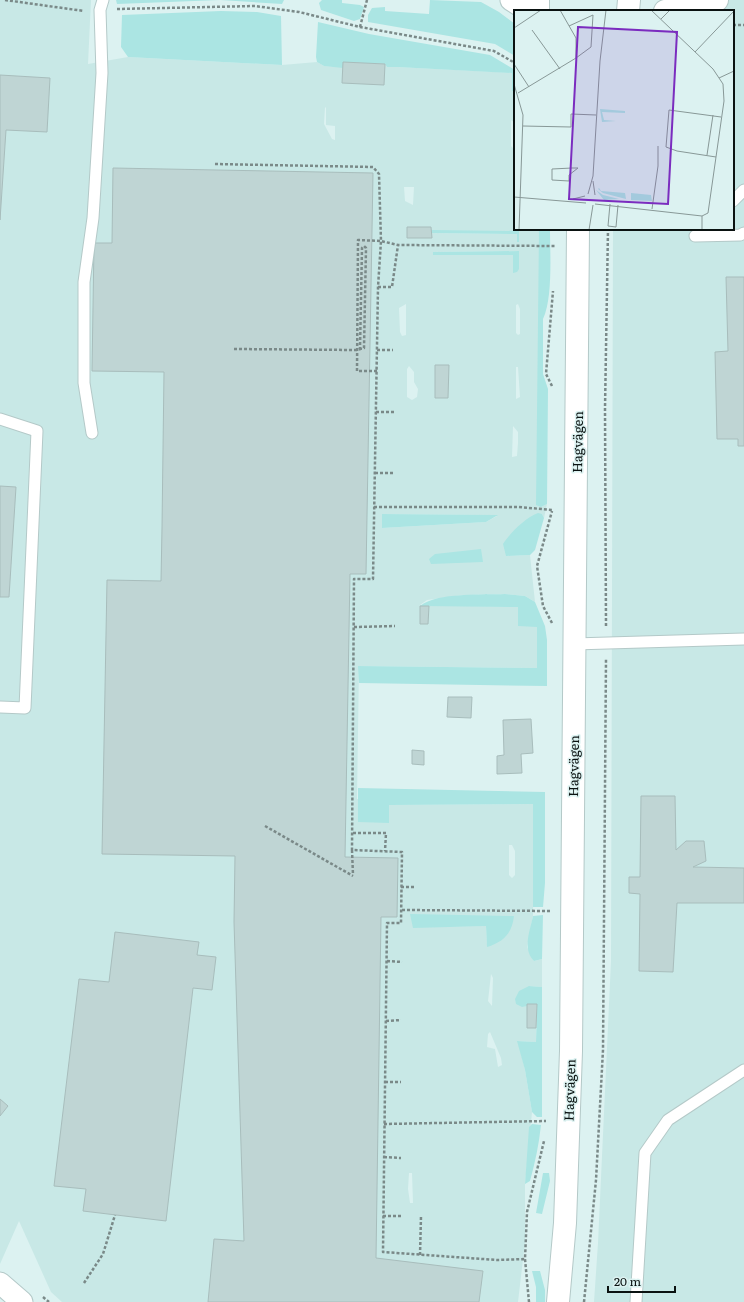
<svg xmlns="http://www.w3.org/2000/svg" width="744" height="1302" viewBox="0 0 744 1302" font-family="Literata,serif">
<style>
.built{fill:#c8e8e6;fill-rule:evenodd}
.green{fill:#abe5e3}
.building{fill:#bfd5d4;stroke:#a8bdbc}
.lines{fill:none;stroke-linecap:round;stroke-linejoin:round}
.lane-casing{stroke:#b4c9c8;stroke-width:13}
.street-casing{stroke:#b4c9c8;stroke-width:23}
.secondary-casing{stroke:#b4c9c8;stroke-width:24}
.path{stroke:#7a8988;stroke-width:2.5;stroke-dasharray:3 2;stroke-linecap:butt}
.lane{stroke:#fff;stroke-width:11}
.street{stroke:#fff;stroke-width:21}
.secondary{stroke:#fff;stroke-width:22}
.labels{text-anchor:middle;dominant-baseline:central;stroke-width:3;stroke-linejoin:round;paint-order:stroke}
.street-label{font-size:13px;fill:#0a1211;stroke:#dcf2f1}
.inset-road{fill:none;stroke:#889897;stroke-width:1}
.view{fill:#7b2cbf;fill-opacity:0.15;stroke:#7b2cbf;stroke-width:2}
.inset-edge{fill:none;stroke:#0a1211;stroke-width:2}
</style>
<rect width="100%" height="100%" fill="#dcf2f1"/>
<!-- built -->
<path class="built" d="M 0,0 L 91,0 L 88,64 L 128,57 L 282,65 L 317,62 L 324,66 L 343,67 L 343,62 L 385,64 L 387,67 L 397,67 L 513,73 L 512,91 L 515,92 L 515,123 L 511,120 L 511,146 L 514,149 L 515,147 L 515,229 L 539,229 L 541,507 L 547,504 L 544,518 L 542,514 L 507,556 L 530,555 L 535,602 L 525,596 L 505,594 L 462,595 L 427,600 L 420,605 L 518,607 L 537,627 L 537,668 L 359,666 L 357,799 L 389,805 L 534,804 L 533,916 L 527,947 L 534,961 L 542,959 L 542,987 L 529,986 L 527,1028 L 536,1028 L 536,1042 L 518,1041 L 525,1070 L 532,1112 L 525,1184 L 525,1242 L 518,1302 L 62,1302 L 51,1292 L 19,1221 L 0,1264 ZM 325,107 L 326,108 L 326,125 L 335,126 L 335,140 L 332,139 L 324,124 ZM 404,187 L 414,187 L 413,205 L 405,201 ZM 519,231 L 519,242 L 517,242 L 517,234 L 432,233 ZM 519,251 L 513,272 L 513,255 L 433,255 L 433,252 ZM 406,304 L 406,335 L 402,336 L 400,332 L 399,308 ZM 518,304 L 520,309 L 520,334 L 518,335 L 516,333 L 516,305 ZM 409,366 L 414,372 L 414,382 L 418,389 L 417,397 L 412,400 L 407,397 L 407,369 ZM 516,367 L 518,367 L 520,397 L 516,399 ZM 513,426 L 518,432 L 518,443 L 517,456 L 512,457 ZM 382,514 L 483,515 L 497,516 L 486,522 L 382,528 ZM 509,845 L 512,845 L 515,851 L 515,875 L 512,878 L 509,875 ZM 514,916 L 487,945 L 486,926 L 413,927 ZM 491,974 L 493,978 L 492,1006 L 488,1001 ZM 490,1032 L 501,1058 L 502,1065 L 498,1067 L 495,1049 L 487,1047 L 488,1034 ZM 409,1173 L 412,1173 L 413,1203 L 410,1203 L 408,1189 Z
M 680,0 L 744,0 L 744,1302 L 594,1302 L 598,1243 L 611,961 L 613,229 L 733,229 L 733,11 L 678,11 Z"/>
<!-- green -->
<path class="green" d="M 116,0 L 284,0 L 282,4 L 220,0 L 117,4 Z
M 322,0 L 342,0 L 342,3 L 360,5 L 364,7 L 360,19 L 354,21 L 321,10 L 319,3 Z
M 430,0 L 481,2 L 499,12 L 515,24 L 515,56 L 495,44 L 368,22 L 368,15 L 372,8 L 385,7 L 385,11 L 429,14 Z
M 221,11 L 257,12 L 281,16 L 282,65 L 128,57 L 121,47 L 122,15 Z
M 318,22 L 369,34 L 490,55 L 515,70 L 515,92 L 512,91 L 512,73 L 397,67 L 387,67 L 385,64 L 343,62 L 343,68 L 324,66 L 317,62 L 316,57 Z
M 539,229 L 550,229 C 550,253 553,298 543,319 L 543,374 L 548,389 L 547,504 L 541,507 L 536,505 Z
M 432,230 L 519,231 L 519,242 L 517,242 L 517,234 L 432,233 Z
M 519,251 L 519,269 L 517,272 L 513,273 L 513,255 L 433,255 L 433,252 Z
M 538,513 L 542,514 L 544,518 L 535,550 L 530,555 L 506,556 L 503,544 C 510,533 525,518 538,513 Z
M 382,514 L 498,515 L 486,522 L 382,528 Z
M 481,549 L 483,562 L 431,564 L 429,559 L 435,554 Z
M 505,594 L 525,596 L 535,602 L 545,626 L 547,640 L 547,686 L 359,683 L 358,666 L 537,668 L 537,627 L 518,626 L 518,607 L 420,606 C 438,592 482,595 505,594 Z
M 358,788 L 545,792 L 545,883 L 543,907 L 533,907 L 533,804 L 389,805 L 389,823 L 358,822 Z
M 410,914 L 514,916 C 512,933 504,942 487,947 L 486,926 L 413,928 Z
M 543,915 L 542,959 L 534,961 C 522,949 530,931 533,916 Z
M 529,986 L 542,987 L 542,1117 L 537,1117 L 532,1112 L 525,1070 L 517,1041 L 536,1042 L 537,1005 L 528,1004 L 527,1006 L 522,1007 L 516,1004 L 515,999 L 519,991 Z
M 532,1124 L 541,1125 C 539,1144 535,1163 530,1181 L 525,1184 L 529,1127 Z
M 543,1173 L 549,1173 L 550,1181 L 542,1214 L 536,1213 Z
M 532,1271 L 540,1271 L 545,1290 L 545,1302 L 536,1302 L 536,1287 Z"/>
<!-- building -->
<path class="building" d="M 343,62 L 385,64 L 384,85 L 342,83 Z
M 0,75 L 50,78 L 47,132 L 6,130 L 0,220 Z
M 113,168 L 373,173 L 366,574 L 350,574 L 345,857 L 398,858 L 397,917 L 381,917 L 376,1258 L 483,1271 L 479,1302 L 208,1302 L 214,1239 L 244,1241 L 234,922 L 235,856 L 102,854 L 107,580 L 161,581 L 162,528 L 164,372 L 92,371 L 94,243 L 112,243 Z
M 407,227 L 431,227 L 432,238 L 407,238 Z
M 726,277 L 744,277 L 744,446 L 738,446 L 738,439 L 717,439 L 715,352 L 728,351 Z
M 435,365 L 449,365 L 448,398 L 435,398 Z
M 0,486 L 16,487 L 9,597 L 0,597 Z
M 420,606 L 429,606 L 428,624 L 420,624 Z
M 448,697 L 472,697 L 471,718 L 447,717 Z
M 531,719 L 533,753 L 521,754 L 522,773 L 497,774 L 497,756 L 504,755 L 503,720 Z
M 412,750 L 424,751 L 424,765 L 412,764 Z
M 641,796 L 675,796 L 676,850 L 686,841 L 704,841 L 706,861 L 693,867 L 744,868 L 744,903 L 677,903 L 673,972 L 639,971 L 640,894 L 629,893 L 629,877 L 640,877 Z
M 115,932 L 199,942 L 197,955 L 216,957 L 212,990 L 193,988 L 166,1221 L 83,1211 L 86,1189 L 54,1186 L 79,979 L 109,982 Z
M 527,1004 L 537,1004 L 536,1028 L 527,1028 Z
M 0,1099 L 8,1106 L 0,1116 Z"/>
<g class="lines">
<defs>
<path id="lane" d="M 733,201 L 744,190
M 695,236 L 740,235 L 744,233
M 0,419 L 37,431 L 25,708 L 0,707
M 92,433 L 84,383 L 84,282 L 93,218 L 102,73 L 100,10 L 103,0
M 574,644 L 744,639
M 636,1302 L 645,1153 L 668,1120 L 744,1070"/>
<path id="street" d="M 511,0 L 528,11
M 0,1283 L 22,1302"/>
<path id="secondary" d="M 538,0 L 538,11
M 628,11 L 629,0
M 665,11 L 717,0
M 558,1302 L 565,1223 L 571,1051 L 578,229"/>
</defs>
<!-- lane casing -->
<use href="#lane" class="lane-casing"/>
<!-- street casing -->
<use href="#street" class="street-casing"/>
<!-- secondary casing -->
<use href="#secondary" class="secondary-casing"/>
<!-- path -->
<path class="path" d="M 5,0 L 84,11
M 117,9 L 255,6 L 299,12 L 360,27 L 494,51 L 515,63
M 733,25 L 744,25
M 360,27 L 367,0
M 215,164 L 373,167 L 379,174 L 381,241 L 378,287 L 373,579 L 354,579 L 352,850 L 402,852 L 401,923 L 387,923 L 383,1252 L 497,1260 L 525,1259
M 378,287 L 392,287 L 398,245
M 234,349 L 357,350 L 364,348 L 366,248 L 364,246 L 362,248 L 360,348 L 362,350
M 377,350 L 393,350
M 377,371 L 357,371 L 358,240 L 381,241 L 398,245 L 555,246
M 552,386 L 546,374 L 553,291
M 376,412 L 396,412
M 375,473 L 395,473
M 374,507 L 519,507 L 552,510
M 552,623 L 543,606 L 537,566 L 552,511
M 606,626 L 605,409 L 608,229
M 354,627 L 395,626
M 265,826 L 353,876
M 353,833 L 386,833 L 385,851
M 352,850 L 353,875
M 401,887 L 416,887
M 402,910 L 551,911
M 387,961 L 402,962
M 386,1021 L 401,1020
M 385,1082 L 401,1082
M 384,1124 L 546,1121
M 384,1157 L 401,1158
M 383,1216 L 402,1216
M 420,1255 L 421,1216
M 84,1283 L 103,1254 L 115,1215
M 43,1297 L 49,1302
M 529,1302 L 525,1259 L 527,1212 L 544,1141
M 584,1302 L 596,1180 L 603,1050 L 606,659"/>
<!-- lane -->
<use href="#lane" class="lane"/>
<!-- street -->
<use href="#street" class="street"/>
<!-- secondary -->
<use href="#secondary" class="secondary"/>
</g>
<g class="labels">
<!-- street labels -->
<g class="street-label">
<text transform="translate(577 442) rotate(-89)">Hagvägen</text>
<text transform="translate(573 766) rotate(-89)">Hagvägen</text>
<text transform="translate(569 1090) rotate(-88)">Hagvägen</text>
</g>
</g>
<!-- overview -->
<g transform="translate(514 10)">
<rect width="220" height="220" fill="#dcf2f1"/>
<path d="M 86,99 L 111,101 L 111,103 L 88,102 L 90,110 L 102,111 L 88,112 ZM 85,178 L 87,181 L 111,183 L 112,189 L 89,183 L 84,179 ZM 82,180 L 89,185 L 105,189 L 90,190 ZM 117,183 L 137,185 L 138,191 L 117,190 Z" fill="#abe5e3"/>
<path class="inset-road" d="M 147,9 L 156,0M 55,16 L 79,5 L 77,37 L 62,48M 0,18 L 27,0M 18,20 L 46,59M 181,42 L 220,1M 0,54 L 15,77M 205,68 L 220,61M 0,74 L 9,105 L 5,220M 4,83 L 62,48 L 62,28 L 46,0M 9,116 L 57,117 L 57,104 L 82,105M 193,145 L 199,105M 202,147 L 163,141 L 152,137 L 155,100 L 207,107M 58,158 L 64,158 L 55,165 L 55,171 L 38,170 L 38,159 ZM 79,171 L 81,185M 74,184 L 79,166 L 86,51 L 92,0M 0,187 L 72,193M 59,189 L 71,186M 81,194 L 188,206 L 194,203 L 210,91 L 209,74 L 199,59 L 137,0M 96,194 L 94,216 L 102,217 L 104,195M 138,199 L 144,156 L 144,136M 75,220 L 79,195M 188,220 L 188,206"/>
<path class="view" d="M 64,17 L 163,22 L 154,194 L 55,189 Z"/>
<rect width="220" height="220" class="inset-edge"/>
</g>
<!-- scale -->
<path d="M608 1286v6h67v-6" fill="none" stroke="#0a1211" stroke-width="2"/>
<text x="614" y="1286" font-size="12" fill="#0a1211" stroke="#dcf2f1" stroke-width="3" paint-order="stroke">20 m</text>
</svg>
